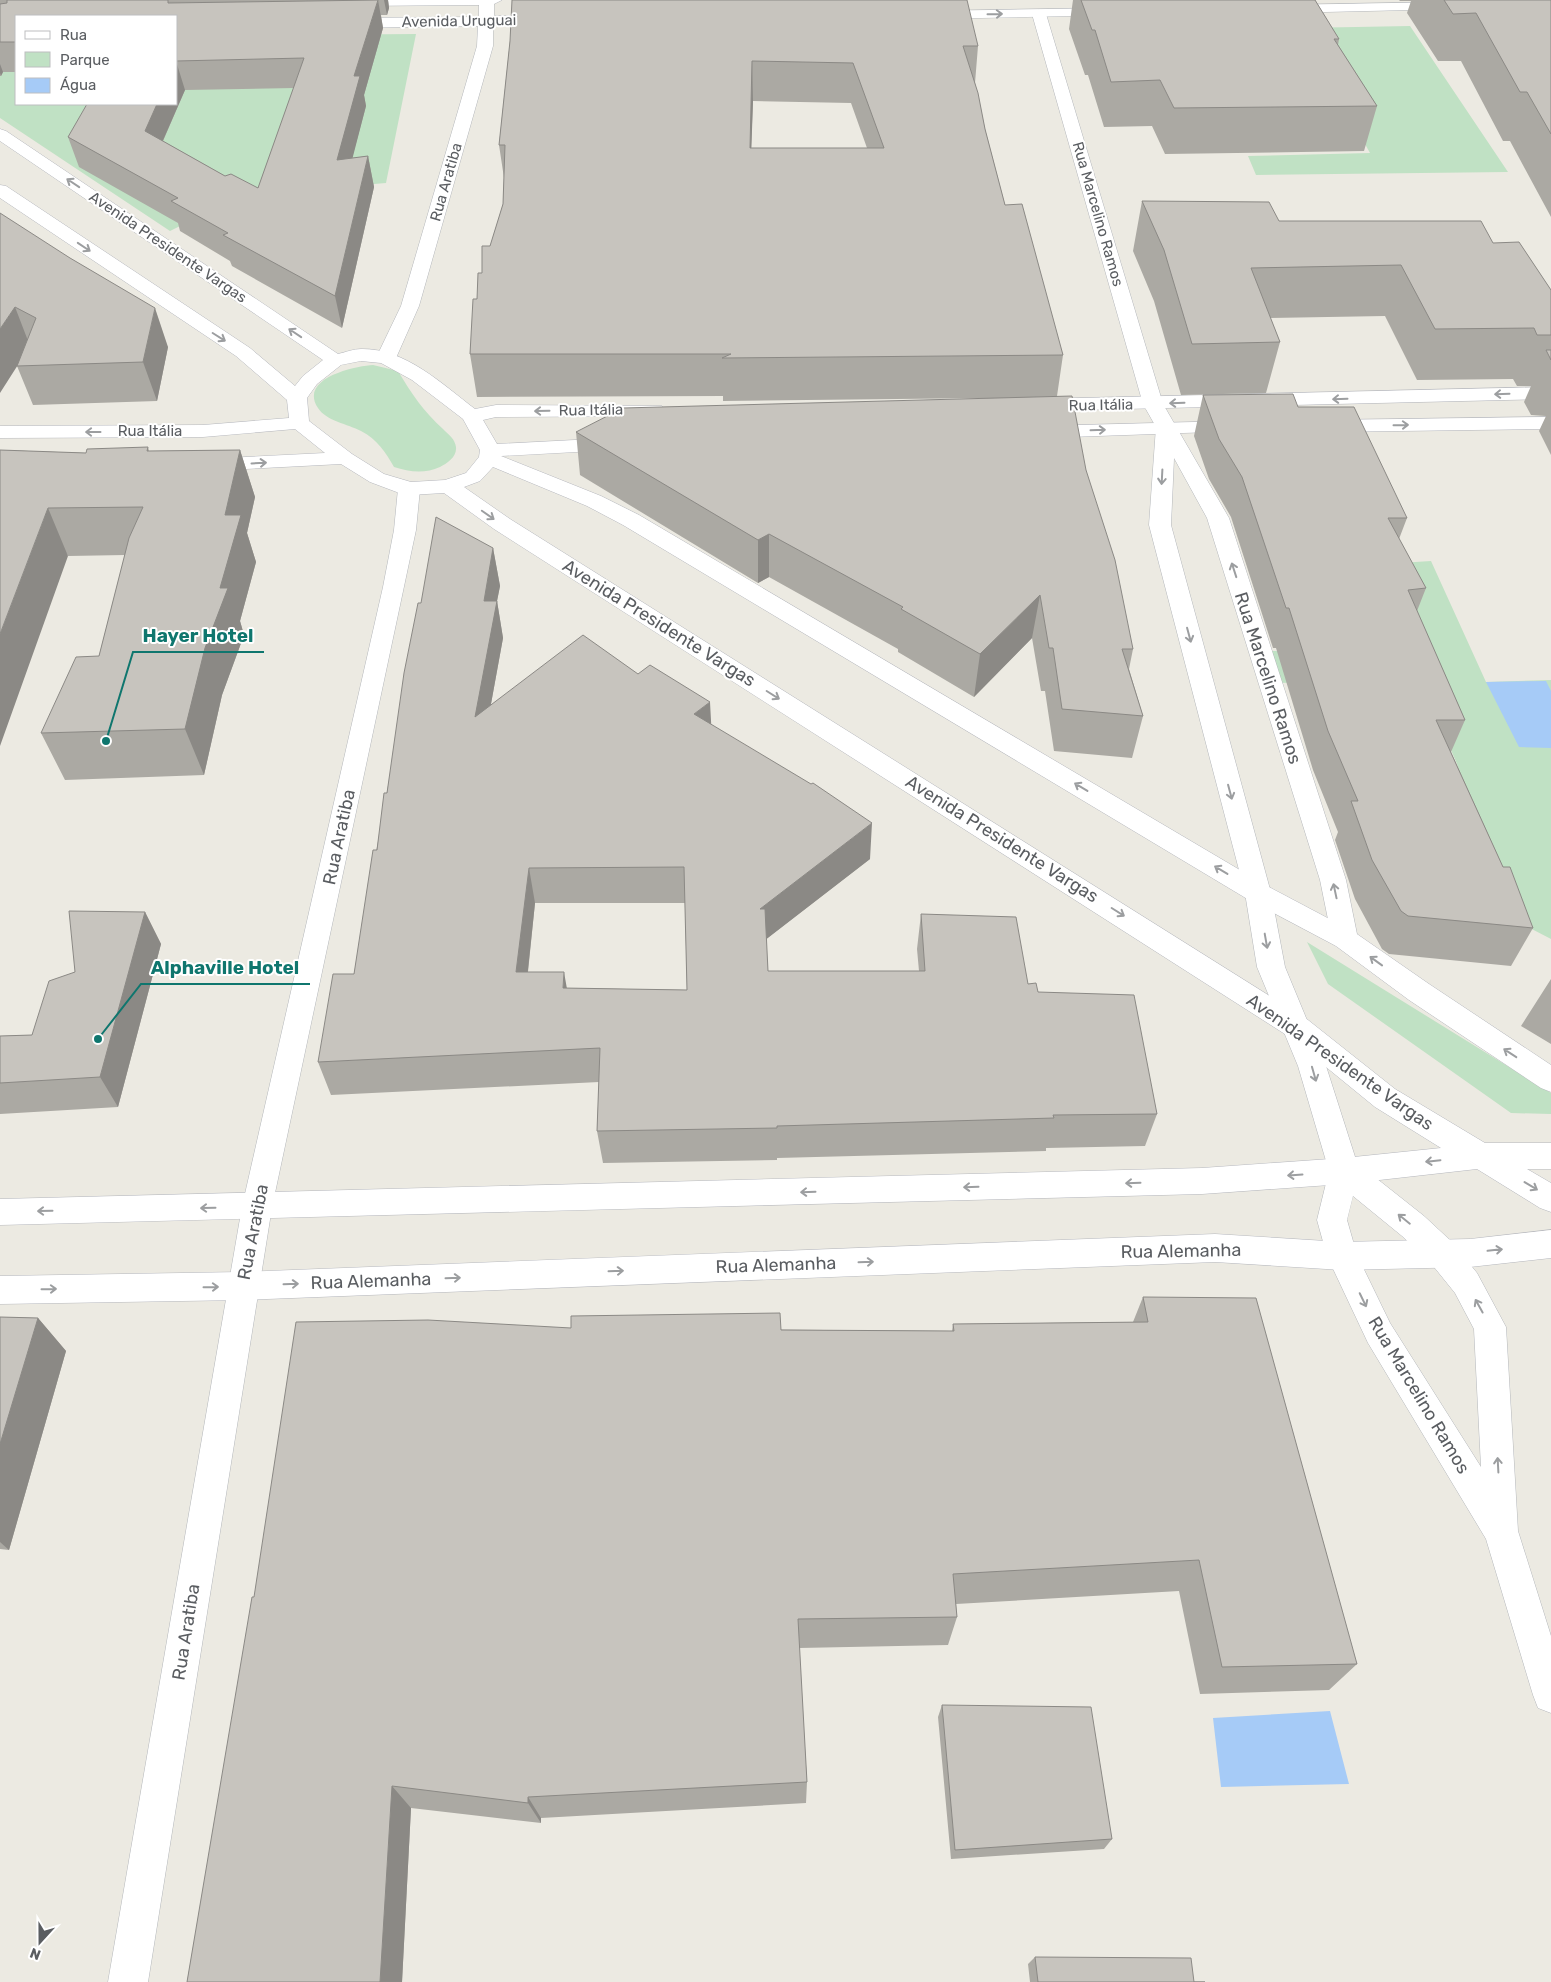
<svg xmlns="http://www.w3.org/2000/svg" width="1551" height="1982" viewBox="0 0 1551 1982" font-family="Rubik,sans-serif">
<style>
.green{fill:#c0e1c4}
.water{fill:#a6cbf7}
.lines{fill:none;stroke-linecap:round;stroke-linejoin:round}
.minor-casing{stroke:#b4b7bb;stroke-width:1}
.tertiary-casing{stroke:#b4b7bb;stroke-width:1}
.secondary-casing{stroke:#b5b7bd;stroke-width:1}
.minor{fill:#fff;fill-rule:evenodd}
.tertiary{fill:#fff;fill-rule:evenodd}
.secondary{fill:#fff;fill-rule:evenodd}
.wall{fill:#aba9a3;fill-rule:evenodd}
.shaded-wall{fill:#8b8985}
.building{fill:#c7c4be;stroke:#8b8985;fill-rule:evenodd}
.oneway{stroke:#9c9ea0}
.labels{text-anchor:middle;dominant-baseline:central;stroke-width:4;stroke-linejoin:round;paint-order:stroke}
.far-street-label{font-size:15px;fill:#5a5d61;stroke:#fff}
.street-label{font-size:18px;fill:#5a5d61;stroke:#fff}
.leader{fill:none;stroke:#0f766e;stroke-width:2}
.callout-dot{fill:#0f766e;stroke:#fff;stroke-width:2}
.callout-label{font-size:19px;text-anchor:middle;font-weight:bold;fill:#0f766e;stroke:#fff;stroke-width:4;stroke-linejoin:round;paint-order:stroke}
</style>
<rect width="100%" height="100%" fill="#eceae2"/>
<!-- green -->
<path class="green" d="M 1410,26 L 1508,172 L 1256,175 L 1248,156 L 1370,153 L 1301,28 Z
M 416,34 L 386,183 L 243,195 L 170,231 L 0,118 L 0,38 L 16,37 L 16,104 L 176,104 L 176,36 Z
M 373,365 L 398,371 C 411,393 424,412 443,429 C 449,435 455,439 456,447 C 457,457 447,463 440,467 C 425,474 409,472 394,467 C 386,453 377,439 361,431 C 348,424 326,421 318,408 C 298,378 356,366 373,365 Z
M 1431,561 L 1486,682 L 1551,680 L 1551,939 L 1503,914 L 1457,764 L 1421,680 L 1276,683 L 1265,651 L 1361,651 L 1384,564 Z
M 1307,942 L 1551,1093 L 1551,1114 L 1511,1113 L 1328,984 Z"/>
<!-- water -->
<path class="water" d="M 1546,681 L 1551,691 L 1551,748 L 1519,747 L 1486,682 Z
M 1330,1711 L 1349,1784 L 1221,1787 L 1213,1718 Z"/>
<g class="lines">
<defs>
<path id="minor" d="M 1039,10 L 1046,14 L 1163,404 L 1229,518 L 1346,880 L 1358,939 L 1354,946 L 1345,949 L 1336,946 L 1332,939 L 1320,880 L 1207,518 L 1174,458 L 1171,525 L 1271,893 L 1285,967 L 1326,1066 L 1357,1163 L 1424,1216 L 1452,1242 L 1477,1273 L 1506,1327 L 1518,1531 L 1551,1636 L 1551,1713 L 1538,1708 L 1533,1695 L 1486,1539 L 1368,1343 L 1327,1256 L 1317,1220 L 1329,1171 L 1298,1066 L 1257,967 L 1245,893 L 1149,525 L 1156,427 L 1143,404 L 1032,14 ZM 1353,1196 L 1402,1236 L 1430,1262 L 1455,1293 L 1474,1329 L 1481,1467 L 1390,1323 L 1357,1255 L 1347,1220 Z"/>
<path id="tertiary" d="M 345,0 L 502,0 L 494,4 L 494,16 L 547,16 L 554,20 L 547,24 L 493,25 L 493,46 L 419,306 L 396,358 L 393,362 L 379,362 L 376,358 L 401,306 L 477,46 L 478,26 L 345,28 L 337,23 L 345,18 L 479,17 L 479,5 L 351,6 L 346,5 Z
M 1447,2 L 1454,6 L 1452,9 L 1283,13 L 1276,9 L 1283,5 Z
M 1110,8 L 1117,12 L 1115,15 L 933,19 L 926,15 L 933,11 Z
M 409,483 L 416,484 L 420,489 L 416,530 L 272,1207 L 148,1982 L 108,1982 L 242,1207 L 383,587 L 394,530 L 398,489 L 402,484 Z"/>
<path id="secondary" d="M 0,129 L 6,131 L 338,354 C 346,352 354,349 361,349 C 405,348 442,384 475,409 L 496,405 L 662,406 L 665,410 L 662,414 L 655,416 L 496,417 L 483,420 L 497,444 L 613,438 L 620,440 L 623,444 L 620,448 L 613,450 L 501,456 L 601,496 L 639,515 L 1267,886 L 1354,932 L 1429,984 L 1551,1065 L 1551,1092 L 1541,1088 L 1409,1000 L 1336,946 L 1249,900 L 623,525 L 587,506 L 493,467 L 480,481 L 464,487 L 510,519 L 1308,1020 L 1395,1089 L 1485,1143 L 1551,1143 L 1551,1169 L 1527,1169 L 1551,1183 L 1551,1212 L 1540,1208 L 1477,1169 L 1344,1184 L 1202,1194 L 0,1225 L 0,1199 L 1202,1168 L 1344,1158 L 1441,1148 L 1375,1107 L 1288,1036 L 494,529 L 444,493 L 409,495 L 402,494 L 370,482 L 341,464 L 206,471 L 199,469 L 196,465 L 199,461 L 206,459 L 325,453 L 295,429 L 203,437 L 0,438 L 0,426 L 203,425 L 289,418 L 287,400 L 236,356 L 0,198 L 0,185 L 6,186 L 250,348 L 295,386 L 303,376 L 323,360 L 0,141 ZM 361,361 L 381,363 L 412,380 L 463,419 L 480,450 L 479,457 L 466,473 L 445,480 L 411,482 L 384,474 L 352,454 L 309,421 L 307,398 L 317,384 L 341,365 Z
M 1551,387 L 1551,399 L 1038,411 L 1031,409 L 1028,405 L 1031,401 L 1038,399 Z
M 1551,417 L 1551,429 L 1326,432 L 1319,430 L 1316,426 L 1319,422 L 1326,420 Z
M 1233,421 L 1240,423 L 1243,427 L 1240,431 L 1041,438 L 1034,436 L 1031,432 L 1034,428 L 1041,426 Z
M 1551,1230 L 1551,1258 L 1470,1267 L 1342,1270 L 1215,1262 L 242,1300 L 0,1304 L 0,1276 L 242,1272 L 1215,1234 L 1342,1242 L 1470,1239 Z"/>
</defs>
<!-- minor casing -->
<use href="#minor" class="minor-casing"/>
<!-- tertiary casing -->
<use href="#tertiary" class="tertiary-casing"/>
<!-- secondary casing -->
<use href="#secondary" class="secondary-casing"/>
<!-- minor -->
<use href="#minor" class="minor"/>
<!-- tertiary -->
<use href="#tertiary" class="tertiary"/>
<!-- secondary -->
<use href="#secondary" class="secondary"/>
</g>
<!-- wall -->
<path class="wall" d="M 0,0 L 388,0 L 389,8 L 387,15 L 381,15 L 383,28 L 364,95 L 366,106 L 352,158 L 368,156 L 374,187 L 342,328 L 232,266 L 230,261 L 180,231 L 178,223 L 79,167 L 68,137 L 176,16 L 16,16 L 16,72 L 3,72 L 1,76 L 0,76 ZM 294,88 L 258,188 L 225,176 L 163,141 L 185,90 Z
M 1073,0 L 1315,0 L 1339,39 L 1338,45 L 1377,106 L 1364,151 L 1165,154 L 1152,126 L 1104,127 L 1088,75 L 1085,75 L 1069,29 Z
M 1399,0 L 1551,0 L 1551,217 L 1510,141 L 1503,141 L 1461,61 L 1438,61 L 1407,13 L 1411,1 L 1400,1 Z
M 510,41 L 978,46 L 975,83 L 985,129 L 1005,205 L 1063,355 L 1057,396 L 1086,470 L 1133,649 L 1129,669 L 1143,716 L 1132,758 L 1054,751 L 1045,691 L 1041,691 L 1032,638 L 974,697 L 898,652 L 898,649 L 769,577 L 758,583 L 580,475 L 576,432 L 987,398 L 723,401 L 723,396 L 477,397 L 470,354 L 477,299 L 482,273 L 503,204 L 504,178 L 499,145 ZM 753,101 L 851,103 L 867,148 L 751,148 Z
M 1142,201 L 1279,221 L 1493,243 L 1551,290 L 1551,455 L 1539,431 L 1546,416 L 1531,415 L 1524,402 L 1531,386 L 1517,386 L 1513,379 L 1417,380 L 1385,316 L 1270,318 L 1280,342 L 1266,393 L 1181,395 L 1154,301 L 1133,251 Z
M 0,213 L 168,347 L 157,401 L 33,405 L 17,366 Z
M 1203,395 L 1298,407 L 1407,518 L 1399,539 L 1426,588 L 1417,611 L 1465,720 L 1451,752 L 1503,867 L 1533,928 L 1511,966 L 1389,954 L 1382,949 L 1355,899 L 1335,840 L 1338,832 L 1313,770 L 1276,648 L 1273,648 L 1231,517 L 1209,479 L 1194,436 Z
M 148,447 L 149,451 L 240,450 L 255,497 L 247,533 L 256,562 L 240,621 L 244,635 L 222,695 L 204,775 L 65,780 L 41,733 L 99,656 L 125,555 L 68,556 L 0,450 L 86,453 Z
M 493,548 L 500,586 L 497,601 L 503,638 L 491,704 L 711,724 L 870,859 L 766,939 L 768,971 L 919,971 L 917,949 L 921,914 L 1028,984 L 1038,992 L 1157,1114 L 1145,1146 L 1046,1148 L 1046,1151 L 777,1158 L 777,1160 L 603,1163 L 597,1131 L 599,1082 L 331,1095 L 318,1062 L 354,974 L 421,603 ZM 535,903 L 685,903 L 687,990 L 567,988 L 528,972 Z
M 145,912 L 161,944 L 118,1107 L 0,1114 L 0,1036 L 32,1035 L 75,972 Z
M 1551,979 L 1551,1044 L 1521,1026 Z
M 1143,1297 L 1357,1664 L 1329,1690 L 1200,1694 L 1179,1591 L 956,1604 L 957,1617 L 948,1645 L 799,1648 L 807,1782 L 806,1803 L 541,1818 L 541,1823 L 411,1808 L 402,1982 L 187,1982 L 254,1597 L 571,1328 L 952,1331 L 953,1324 L 1133,1322 Z
M 0,1317 L 38,1318 L 66,1351 L 9,1550 L 0,1549 Z
M 942,1705 L 1112,1839 L 1104,1849 L 951,1859 L 938,1717 Z
M 1035,1957 L 1194,1982 L 1205,1982 L 1030,1982 L 1028,1964 Z"/>
<!-- shaded-wall -->
<path class="shaded-wall" d="M 378,0 L 383,28 L 364,95 L 366,106 L 344,191 L 337,160 L 354,76 Z
M 384,0 L 388,0 L 389,8 L 387,15 Z
M 176,61 L 185,90 L 154,161 L 145,131 L 157,104 L 176,104 Z
M 752,61 L 753,101 L 750,188 L 750,148 Z
M 0,64 L 3,72 L 1,76 L 0,73 Z
M 368,156 L 374,187 L 342,328 L 335,296 Z
M 15,307 L 30,346 L 0,393 L 0,329 Z
M 155,308 L 168,347 L 157,401 L 143,362 Z
M 240,450 L 255,497 L 247,533 L 256,562 L 240,621 L 244,635 L 222,695 L 204,775 L 185,729 L 225,515 Z
M 48,508 L 68,556 L 0,746 L 0,634 Z
M 769,534 L 769,577 L 758,583 L 758,540 Z
M 493,548 L 500,586 L 497,601 L 503,638 L 482,753 L 475,717 L 484,601 Z
M 1040,595 L 1032,638 L 974,697 L 980,654 Z
M 710,702 L 712,739 L 694,714 Z
M 872,823 L 870,859 L 760,944 L 760,909 Z
M 529,868 L 535,903 L 524,1007 L 516,972 Z
M 145,912 L 161,944 L 118,1107 L 100,1077 Z
M 564,972 L 570,1006 L 563,988 Z
M 38,1318 L 66,1351 L 9,1550 L 0,1542 L 0,1444 Z
M 392,1786 L 411,1808 L 402,1982 L 380,1982 Z
M 528,1797 L 541,1818 L 541,1823 L 528,1803 Z"/>
<!-- building -->
<path class="building" d="M 7,0 L 168,0 L 168,3 L 378,0 L 354,76 L 360,76 L 337,160 L 368,156 L 335,296 L 223,235 L 228,233 L 171,201 L 178,198 L 68,137 L 87,104 L 157,104 L 145,131 L 225,176 L 231,174 L 258,188 L 304,58 L 176,61 L 176,16 L 16,16 L 16,42 L 0,42 L 0,4 L 7,3 Z
M 512,0 L 967,0 L 978,46 L 963,46 L 978,93 L 985,129 L 1005,205 L 1022,204 L 1063,355 L 722,358 L 731,354 L 470,354 L 473,299 L 477,299 L 478,273 L 482,273 L 482,246 L 490,246 L 503,204 L 505,145 L 499,145 L 510,41 ZM 752,61 L 853,63 L 884,148 L 750,148 Z
M 1081,0 L 1315,0 L 1339,39 L 1334,39 L 1377,106 L 1174,108 L 1160,80 L 1111,82 L 1095,30 L 1092,30 Z
M 1444,0 L 1551,0 L 1551,134 L 1527,92 L 1520,92 L 1476,13 L 1453,14 Z
M 1142,201 L 1269,202 L 1279,221 L 1481,221 L 1493,243 L 1519,242 L 1551,290 L 1551,335 L 1537,335 L 1534,328 L 1435,329 L 1401,265 L 1251,268 L 1280,342 L 1192,344 L 1164,250 Z
M 0,213 L 70,258 L 155,308 L 143,362 L 17,366 L 36,318 L 15,307 L 0,329 Z
M 1546,350 L 1551,350 L 1551,360 Z
M 1293,394 L 1298,407 L 1354,407 L 1407,518 L 1388,518 L 1426,588 L 1408,590 L 1465,720 L 1436,720 L 1503,867 L 1510,867 L 1533,928 L 1408,916 L 1401,911 L 1372,860 L 1351,801 L 1358,801 L 1328,731 L 1289,608 L 1286,608 L 1242,477 L 1219,439 L 1203,395 Z
M 1072,396 L 1086,470 L 1115,560 L 1133,649 L 1122,649 L 1143,716 L 1062,709 L 1053,648 L 1049,648 L 1040,595 L 980,654 L 901,609 L 903,607 L 769,534 L 758,540 L 576,432 L 623,408 Z
M 148,447 L 147,451 L 240,450 L 225,515 L 241,515 L 220,588 L 228,588 L 205,648 L 185,729 L 41,733 L 76,657 L 99,656 L 129,538 L 143,507 L 48,508 L 0,634 L 0,450 L 86,453 L 87,449 Z
M 436,517 L 493,548 L 484,601 L 497,601 L 475,717 L 583,635 L 638,674 L 650,665 L 710,702 L 694,714 L 811,784 L 813,783 L 872,823 L 760,909 L 765,909 L 768,971 L 925,971 L 921,914 L 1016,917 L 1028,984 L 1036,983 L 1038,992 L 1134,995 L 1157,1114 L 1053,1115 L 1054,1118 L 777,1126 L 777,1128 L 597,1131 L 600,1048 L 318,1062 L 333,974 L 354,974 L 373,850 L 377,850 L 384,793 L 387,793 L 404,673 L 418,603 L 421,603 ZM 684,867 L 687,990 L 563,988 L 564,972 L 516,972 L 529,868 Z
M 69,911 L 145,912 L 100,1077 L 0,1083 L 0,1036 L 32,1035 L 49,981 L 75,972 Z
M 1143,1297 L 1256,1298 L 1357,1664 L 1222,1667 L 1199,1560 L 953,1574 L 957,1617 L 798,1619 L 807,1782 L 528,1797 L 528,1803 L 392,1786 L 380,1982 L 187,1982 L 252,1597 L 254,1597 L 296,1322 L 428,1320 L 571,1328 L 571,1316 L 780,1313 L 781,1330 L 954,1331 L 953,1324 L 1148,1322 Z
M 0,1317 L 38,1318 L 0,1444 Z
M 942,1705 L 1091,1707 L 1112,1839 L 955,1850 Z
M 1035,1957 L 1191,1958 L 1194,1982 L 1205,1982 L 1038,1982 Z"/>
<!-- one-way arrows -->
<defs><path id="oneway-shaft" d="M-6 0H5M1.5-3L5.5 0L1.5 3" fill="none" stroke-width="1.6" stroke-linecap="round" stroke-linejoin="round" transform="scale(1.25)"/></defs>
<g class="oneway">
<use href="#oneway-shaft" transform="translate(995 14) rotate(-1)"/>
<use href="#oneway-shaft" transform="translate(73 183) rotate(-146)"/>
<use href="#oneway-shaft" transform="translate(84 247) rotate(34)"/>
<use href="#oneway-shaft" transform="translate(295 333) rotate(-146)"/>
<use href="#oneway-shaft" transform="translate(219 337) rotate(32)"/>
<use href="#oneway-shaft" transform="translate(1502 394) rotate(178)"/>
<use href="#oneway-shaft" transform="translate(1340 399) rotate(178)"/>
<use href="#oneway-shaft" transform="translate(1177 403) rotate(178)"/>
<use href="#oneway-shaft" transform="translate(542 411) rotate(179)"/>
<use href="#oneway-shaft" transform="translate(1401 425) rotate(-1)"/>
<use href="#oneway-shaft" transform="translate(1098 430) rotate(-2)"/>
<use href="#oneway-shaft" transform="translate(93 432) rotate(180)"/>
<use href="#oneway-shaft" transform="translate(259 463) rotate(-3)"/>
<use href="#oneway-shaft" transform="translate(1162 477) rotate(93)"/>
<use href="#oneway-shaft" transform="translate(488 515) rotate(35)"/>
<use href="#oneway-shaft" transform="translate(1234 570) rotate(-108)"/>
<use href="#oneway-shaft" transform="translate(1189 635) rotate(75)"/>
<use href="#oneway-shaft" transform="translate(773 695) rotate(32)"/>
<use href="#oneway-shaft" transform="translate(1081 787) rotate(-149)"/>
<use href="#oneway-shaft" transform="translate(1230 792) rotate(75)"/>
<use href="#oneway-shaft" transform="translate(1221 870) rotate(-149)"/>
<use href="#oneway-shaft" transform="translate(1335 891) rotate(-102)"/>
<use href="#oneway-shaft" transform="translate(1118 912) rotate(32)"/>
<use href="#oneway-shaft" transform="translate(1266 941) rotate(80)"/>
<use href="#oneway-shaft" transform="translate(1376 961) rotate(-144)"/>
<use href="#oneway-shaft" transform="translate(1510 1053) rotate(-147)"/>
<use href="#oneway-shaft" transform="translate(1314 1074) rotate(74)"/>
<use href="#oneway-shaft" transform="translate(1433 1161) rotate(174)"/>
<use href="#oneway-shaft" transform="translate(1295 1175) rotate(176)"/>
<use href="#oneway-shaft" transform="translate(1133 1183) rotate(178)"/>
<use href="#oneway-shaft" transform="translate(1531 1186) rotate(31)"/>
<use href="#oneway-shaft" transform="translate(971 1187) rotate(178)"/>
<use href="#oneway-shaft" transform="translate(808 1192) rotate(178)"/>
<use href="#oneway-shaft" transform="translate(208 1208) rotate(179)"/>
<use href="#oneway-shaft" transform="translate(45 1211) rotate(179)"/>
<use href="#oneway-shaft" transform="translate(1404 1219) rotate(-141)"/>
<use href="#oneway-shaft" transform="translate(1495 1250) rotate(-6)"/>
<use href="#oneway-shaft" transform="translate(866 1262) rotate(-2)"/>
<use href="#oneway-shaft" transform="translate(616 1271) rotate(-2)"/>
<use href="#oneway-shaft" transform="translate(453 1278) rotate(-2)"/>
<use href="#oneway-shaft" transform="translate(291 1284) rotate(-2)"/>
<use href="#oneway-shaft" transform="translate(211 1287) rotate(-1)"/>
<use href="#oneway-shaft" transform="translate(49 1289) rotate(-1)"/>
<use href="#oneway-shaft" transform="translate(1363 1300) rotate(64)"/>
<use href="#oneway-shaft" transform="translate(1479 1306) rotate(-119)"/>
<use href="#oneway-shaft" transform="translate(1498 1465) rotate(-93)"/>
</g>
<g class="labels">
<!-- far-street labels -->
<g class="far-street-label">
<text transform="translate(459 21) rotate(-1)">Avenida Uruguai</text>
<text transform="translate(446 182) rotate(-74)">Rua Aratiba</text>
<text transform="translate(1098 214) rotate(74)">Rua Marcelino Ramos</text>
<text transform="translate(168 247) rotate(34)">Avenida Presidente Vargas</text>
<text transform="translate(1101 405) rotate(-1)">Rua Itália</text>
<text transform="translate(591 410) rotate(-1)">Rua Itália</text>
<text x="150" y="431">Rua Itália</text>
</g>
<!-- street labels -->
<g class="street-label">
<text transform="translate(659 623) rotate(32)">Avenida Presidente Vargas</text>
<text transform="translate(1268 678) rotate(72)">Rua Marcelino Ramos</text>
<text transform="translate(339 837) rotate(-78)">Rua Aratiba</text>
<text transform="translate(1002 839) rotate(32)">Avenida Presidente Vargas</text>
<text transform="translate(1340 1062) rotate(35)">Avenida Presidente Vargas</text>
<text transform="translate(253 1232) rotate(-79)">Rua Aratiba</text>
<text transform="translate(1181 1251) rotate(-1)">Rua Alemanha</text>
<text transform="translate(776 1265) rotate(-2)">Rua Alemanha</text>
<text transform="translate(371 1281) rotate(-2)">Rua Alemanha</text>
<text transform="translate(1419 1395) rotate(59)">Rua Marcelino Ramos</text>
<text transform="translate(186 1632) rotate(-81)">Rua Aratiba</text>
</g>
</g>
<!-- callouts -->
<path class="leader" d="M106 741L133 652H264M98 1039L141 984H310"/>
<g class="callout-dot">
<circle cx="106" cy="741" r="5"/>
<circle cx="98" cy="1039" r="5"/>
</g>
<g class="callout-label">
<text x="198" y="642">Hayer Hotel</text>
<text x="225" y="974">Alphaville Hotel</text>
</g>
<!-- legend -->
<rect x="15" y="15" width="162" height="90" fill="#ffffff" stroke="#bdbec0"/>
<rect x="25" y="31" width="25" height="8" fill="#ffffff" stroke="#bdbec0"/>
<text x="60" y="40" font-size="15" fill="#5a5d61">Rua</text>
<rect x="25" y="52" width="25" height="15" fill="#c0e1c4" stroke="#bdbec0"/>
<text x="60" y="65" font-size="15" fill="#5a5d61">Parque</text>
<rect x="25" y="78" width="25" height="15" fill="#a6cbf7" stroke="#bdbec0"/>
<text x="60" y="90" font-size="15" fill="#5a5d61">Água</text>
<!-- north arrow -->
<g transform="translate(40 1942) rotate(201)" stroke="#ffffff" stroke-width="4" paint-order="stroke">
<path d="M0-4L9 19L0 12L-9 19Z" fill="#5a5d61"/>
<text y="-8" font-size="14" font-weight="bold" text-anchor="middle" fill="#5a5d61">N</text>
</g>
</svg>
